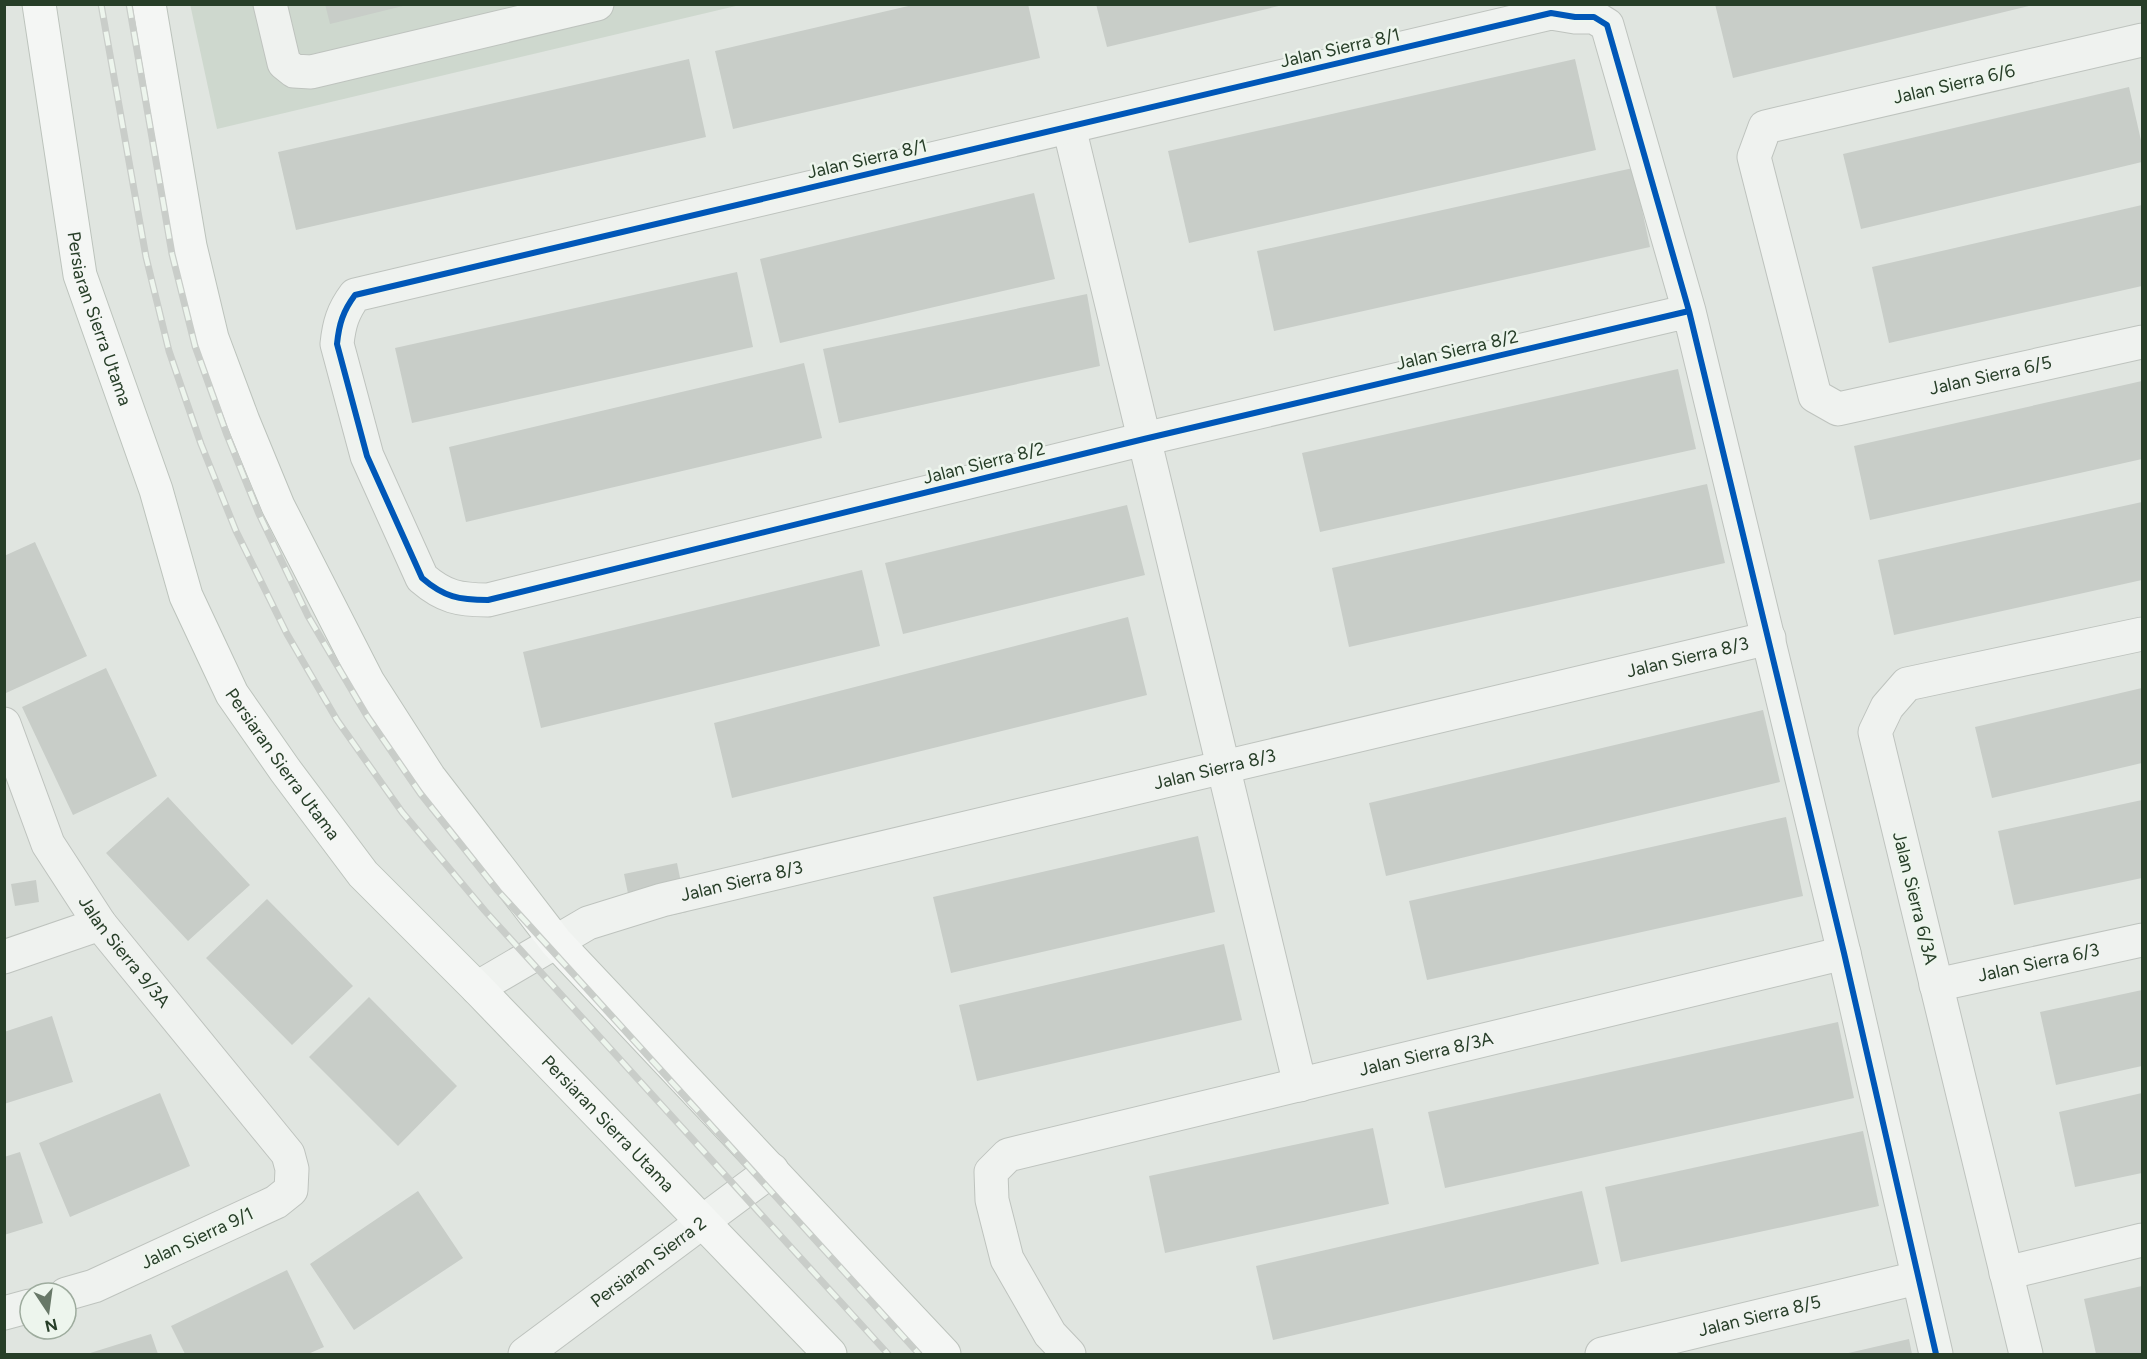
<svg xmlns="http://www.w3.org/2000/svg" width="2147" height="1359" viewBox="0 0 2147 1359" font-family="Figtree,sans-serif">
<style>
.built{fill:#ced8ce}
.building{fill:#c8cdc8}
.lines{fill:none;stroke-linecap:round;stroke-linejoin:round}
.minor-casing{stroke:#bec3be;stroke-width:35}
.major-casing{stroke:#bcc3bc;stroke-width:35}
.minor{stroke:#eff2ef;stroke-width:33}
.major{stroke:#f4f6f4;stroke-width:33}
.rail-casing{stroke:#c9cdc9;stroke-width:7}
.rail{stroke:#edf5ed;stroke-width:4.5;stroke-dasharray:14;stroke-linecap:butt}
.cycleway-casing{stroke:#edf5ed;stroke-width:10}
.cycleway{stroke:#0057b8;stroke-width:6}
.labels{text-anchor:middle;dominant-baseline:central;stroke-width:5;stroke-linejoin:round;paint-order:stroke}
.street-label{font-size:18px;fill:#273e28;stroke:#edf5ed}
</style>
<rect width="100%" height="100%" fill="#e0e5e0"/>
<!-- built -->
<path class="built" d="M 190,4 L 740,5 L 217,129 Z"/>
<!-- building -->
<path class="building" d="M 325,4 L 407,4 L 407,5 L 330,24 Z
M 917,4 L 1028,4 L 1040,58 L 733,129 L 715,51 Z
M 1096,4 L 1283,4 L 1283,5 L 1107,47 Z
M 1715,4 L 2033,4 L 2033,5 L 1733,78 Z
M 689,59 L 706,137 L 296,230 L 278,152 Z
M 1575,59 L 1596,150 L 1189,243 L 1168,151 Z
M 2129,87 L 2142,145 L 2142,162 L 1861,229 L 1843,154 Z
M 1633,168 L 1650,247 L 1274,331 L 1257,251 Z
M 1034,193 L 1055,279 L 780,343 L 760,259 Z
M 2142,205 L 2142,286 L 1889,343 L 1872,267 Z
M 737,272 L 753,347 L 412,423 L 395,348 Z
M 1087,294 L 1100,366 L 839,423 L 823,349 Z
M 804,363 L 822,438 L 466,522 L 449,447 Z
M 1678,369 L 1696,449 L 1320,532 L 1302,453 Z
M 2142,381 L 2142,459 L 1870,520 L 1854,446 Z
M 1707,484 L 1725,563 L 1349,647 L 1332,568 Z
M 2142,502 L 2142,580 L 1894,635 L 1878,560 Z
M 1127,505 L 1145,575 L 903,634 L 885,563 Z
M 35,542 L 87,656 L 6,693 L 4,689 L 4,556 Z
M 862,570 L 880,646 L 541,728 L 523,652 Z
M 1128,617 L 1147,695 L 732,798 L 714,723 Z
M 106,668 L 157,776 L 73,815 L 22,707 Z
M 2142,688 L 2142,763 L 1992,798 L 1975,727 Z
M 1763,710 L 1780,782 L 1386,876 L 1369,803 Z
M 168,797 L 250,885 L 188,941 L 106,853 Z
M 2142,800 L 2142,878 L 2014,905 L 1998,831 Z
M 1786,817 L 1803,896 L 1427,980 L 1409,901 Z
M 1198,836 L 1215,912 L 951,973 L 933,897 Z
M 677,863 L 687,912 L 634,923 L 624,874 Z
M 36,880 L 39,902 L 15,906 L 11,884 Z
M 267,899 L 353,986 L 292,1045 L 206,958 Z
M 1224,944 L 1242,1020 L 977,1081 L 959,1005 Z
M 2142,990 L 2142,1066 L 2056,1085 L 2040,1012 Z
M 369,997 L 457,1086 L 398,1146 L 309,1057 Z
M 52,1016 L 73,1082 L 4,1104 L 4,1032 Z
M 1838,1022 L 1854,1098 L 1445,1188 L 1428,1112 Z
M 160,1093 L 190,1166 L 70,1217 L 39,1143 Z
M 2142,1093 L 2142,1173 L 2075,1187 L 2059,1112 Z
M 1373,1128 L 1389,1204 L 1165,1253 L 1149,1176 Z
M 1863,1131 L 1879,1206 L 1621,1262 L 1605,1187 Z
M 20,1152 L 43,1223 L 4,1235 L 4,1157 Z
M 418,1191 L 463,1258 L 354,1330 L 310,1264 Z
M 1582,1191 L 1599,1264 L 1273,1340 L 1256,1266 Z
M 287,1270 L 324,1347 L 308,1354 L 185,1354 L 171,1326 Z
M 2142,1286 L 2142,1354 L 2096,1354 L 2084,1299 Z
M 151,1334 L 158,1354 L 87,1354 Z
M 1909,1339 L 1912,1354 L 1844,1354 Z"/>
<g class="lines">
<defs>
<g id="minor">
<path d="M 270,4 L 284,63 L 294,71 L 311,72 L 597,4"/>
<path id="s1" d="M 2142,40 L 1765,127 L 1754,157 L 1815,396 L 1838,409 L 2142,342"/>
<path d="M 1069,127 L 1300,1085"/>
<path d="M 1689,311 L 1144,439 L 488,600 C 459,600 444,597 422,578 L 367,456 L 337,344 C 339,324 343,311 355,295 L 1551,13 L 1575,17 L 1594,17 L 1607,25 L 1689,311 L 1844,953 L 1936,1354"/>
<path id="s2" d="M 4,724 L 48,844 L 100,924 L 288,1154 L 292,1169 L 291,1190 L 276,1202 L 94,1286 L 66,1294"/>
<path d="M 4,957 L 100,924"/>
<path id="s3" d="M 1936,985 L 2142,940"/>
<path id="s4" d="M 477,988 L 588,923 L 662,900 L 1769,638"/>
<path d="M 2006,1273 L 2142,1240"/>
<path d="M 4,1313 L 30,1306"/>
<path id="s5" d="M 525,1354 L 772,1170"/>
<path id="s6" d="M 1069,1354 L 1050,1334 L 1007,1259 L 992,1200 L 991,1172 L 1008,1155 L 1844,953"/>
<path id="s7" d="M 1602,1354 L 1917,1278"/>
<path d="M 2026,1354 L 1875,732 L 1887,707 L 1907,684 L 2142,634"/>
</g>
<g id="major">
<path id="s8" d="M 39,4 L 80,275 L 156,490 L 186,596 L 232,694 L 285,770 L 363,874 L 477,988 L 830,1354"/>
<path d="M 149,4 L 190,246 L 212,338 L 243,421 L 278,506 L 368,682 L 429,777 L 556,942 L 944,1354"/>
</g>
</defs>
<!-- minor casing -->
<use href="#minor" class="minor-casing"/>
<!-- major casing -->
<use href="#major" class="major-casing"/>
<!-- minor -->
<use href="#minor" class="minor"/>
<!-- major -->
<use href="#major" class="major"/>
<defs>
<path id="rail" d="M 101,4 L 146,257 L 169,351 L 201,444 L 236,531 L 287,634 L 337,720 L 402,812 L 485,911 L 888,1354
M 129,4 L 172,254 L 195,346 L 227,435 L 259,514 L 308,616 L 367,716 L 420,793 L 498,891 L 919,1354"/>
</defs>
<!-- rail casing -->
<use href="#rail" class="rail-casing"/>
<!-- rail -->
<use href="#rail" class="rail"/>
<defs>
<path id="cycleway" d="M 1689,311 L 1144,439 L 488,600 C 459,600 444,597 422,578 L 367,456 L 337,344 C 339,324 343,311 355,295 L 1551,13 L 1575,17 L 1594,17 L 1607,25 L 1689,311 L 1844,953 L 1936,1354"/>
</defs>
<!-- cycleway casing -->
<use href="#cycleway" class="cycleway-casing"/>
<!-- cycleway -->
<use href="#cycleway" class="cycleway"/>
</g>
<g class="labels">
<!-- street labels -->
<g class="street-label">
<text transform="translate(1340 48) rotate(-13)">Jalan Sierra 8/1</text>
<text transform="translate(1954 84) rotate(-13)">Jalan Sierra 6/6</text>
<text transform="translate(867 159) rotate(-13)">Jalan Sierra 8/1</text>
<text stroke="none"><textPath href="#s8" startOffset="321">Persiaran Sierra Utama</textPath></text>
<text transform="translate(1457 350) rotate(-13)">Jalan Sierra 8/2</text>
<text stroke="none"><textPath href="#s1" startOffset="848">Jalan Sierra 6/5</textPath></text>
<text transform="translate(984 463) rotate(-14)">Jalan Sierra 8/2</text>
<text stroke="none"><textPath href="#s4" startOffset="1260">Jalan Sierra 8/3</textPath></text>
<text stroke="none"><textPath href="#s8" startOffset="807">Persiaran Sierra Utama</textPath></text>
<text stroke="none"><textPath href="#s4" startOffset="774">Jalan Sierra 8/3</textPath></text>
<text stroke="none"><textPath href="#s4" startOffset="288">Jalan Sierra 8/3</textPath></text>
<text transform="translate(1915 898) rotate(76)">Jalan Sierra 6/3A</text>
<text stroke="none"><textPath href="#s2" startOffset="260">Jalan Sierra 9/3A</textPath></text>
<text stroke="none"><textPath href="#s3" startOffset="105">Jalan Sierra 6/3</textPath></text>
<text stroke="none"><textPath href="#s6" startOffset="657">Jalan Sierra 8/3A</textPath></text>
<text stroke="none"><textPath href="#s8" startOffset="1293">Persiaran Sierra Utama</textPath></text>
<text transform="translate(197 1238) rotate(-25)">Jalan Sierra 9/1</text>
<text stroke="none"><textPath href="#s5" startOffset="154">Persiaran Sierra 2</textPath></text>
<text stroke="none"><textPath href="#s7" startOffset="162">Jalan Sierra 8/5</textPath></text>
</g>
</g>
<!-- border -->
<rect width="2147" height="1359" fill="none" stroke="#273e28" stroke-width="12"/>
<!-- north arrow -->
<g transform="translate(48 1311) rotate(167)"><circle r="28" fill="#edf5ed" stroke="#9eac9e" stroke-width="1.5"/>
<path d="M0-4.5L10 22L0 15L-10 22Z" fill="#687868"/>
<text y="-9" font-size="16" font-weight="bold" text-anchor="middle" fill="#273e28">N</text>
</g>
</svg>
